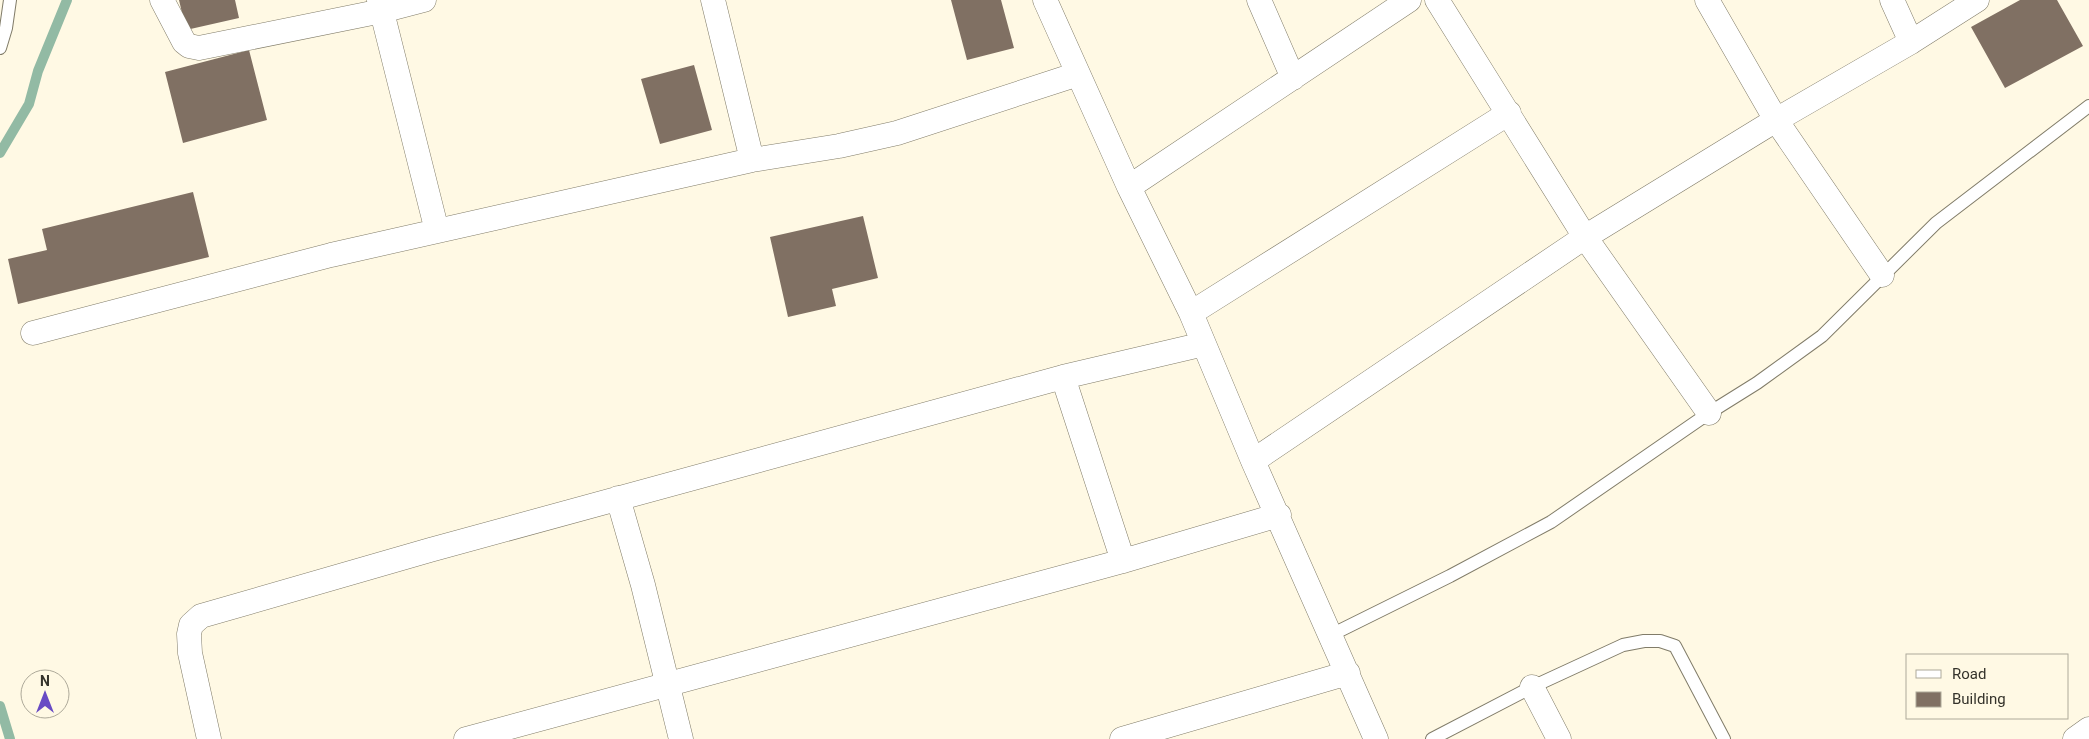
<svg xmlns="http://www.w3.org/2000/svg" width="2089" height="739" viewBox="0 0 2089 739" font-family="Roboto,sans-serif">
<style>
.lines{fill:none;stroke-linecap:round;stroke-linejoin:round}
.stream{stroke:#92baa4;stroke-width:10}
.building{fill:#807063}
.service-casing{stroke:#817c69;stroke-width:14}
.minor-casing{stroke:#817c69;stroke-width:25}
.service{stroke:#fff;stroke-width:12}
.minor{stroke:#fff;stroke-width:24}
</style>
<rect width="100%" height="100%" fill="#fff9e4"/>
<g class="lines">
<!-- stream -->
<path class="stream" d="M 0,153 L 29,104 L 38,71 L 67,0
M 0,706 L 10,739"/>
</g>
<!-- building -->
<path class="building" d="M 179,0 L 235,0 L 239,18 L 186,30 Z
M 951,0 L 1001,0 L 1014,48 L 967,60 Z
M 2020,0 L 2057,0 L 2083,46 L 2005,88 L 1971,27 Z
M 249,50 L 267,120 L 183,143 L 165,72 Z
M 694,65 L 712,130 L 660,144 L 641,79 Z
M 193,192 L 209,257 L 18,304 L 8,259 L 47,250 L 42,229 Z
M 863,216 L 878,278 L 832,289 L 836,306 L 788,317 L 770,237 Z"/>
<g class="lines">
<defs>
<path id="service" d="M 0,48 L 6,28 L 10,0
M 1331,635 L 1450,576 L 1551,522 L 1709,413 L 1757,383 L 1822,336 L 1936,223 L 2089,106
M 1432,739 L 1532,687 L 1623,645 L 1644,641 L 1660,641 L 1675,646 L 1724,739"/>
<path id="minor" d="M 162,0 L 184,42 L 189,46 L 199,48 L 382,11 L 424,0
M 379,0 L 437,231
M 713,0 L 752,160
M 1045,0 L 1129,187 L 1191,313 L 1253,461 L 1376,739
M 1259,0 L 1293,78
M 1437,0 L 1585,237 L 1709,413
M 1707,0 L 1776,120 L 1882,275
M 1892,0 L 1911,42
M 1129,187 L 1409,0
M 1191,313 L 1509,113
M 33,333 L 331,255 L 752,160 L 839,146 L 897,133 L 1078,74
M 1063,377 L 1123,561
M 1253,461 L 1585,237 L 1776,120 L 1911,42 L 1977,0
M 618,498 L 643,585 L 681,739
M 1532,687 L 1559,739
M 209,739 L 190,653 L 189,634 L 191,625 L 201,616 L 430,550 L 1063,377 L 1204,344
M 466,739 L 1123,561 L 1279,515
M 1122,739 L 1348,673
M 2075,739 L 2089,729"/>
</defs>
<!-- service casing -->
<use href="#service" class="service-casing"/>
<!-- minor casing -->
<use href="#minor" class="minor-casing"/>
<!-- service -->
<use href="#service" class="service"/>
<!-- minor -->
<use href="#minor" class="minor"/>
</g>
<!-- legend -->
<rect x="1906" y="654" width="162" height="65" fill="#fff9e4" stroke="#aeaa9a"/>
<rect x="1916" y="670" width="25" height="8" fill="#ffffff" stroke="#aeaa9a"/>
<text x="1952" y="679" font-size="15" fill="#35332b">Road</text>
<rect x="1916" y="692" width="25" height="15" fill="#807063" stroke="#aeaa9a"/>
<text x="1952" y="704" font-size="15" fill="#35332b">Building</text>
<!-- north arrow -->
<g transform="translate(45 694)"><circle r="24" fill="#fff9e4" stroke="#aeaa9a"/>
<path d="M0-4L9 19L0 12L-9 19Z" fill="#684bc4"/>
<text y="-8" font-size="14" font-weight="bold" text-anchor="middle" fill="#35332b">N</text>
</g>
</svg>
